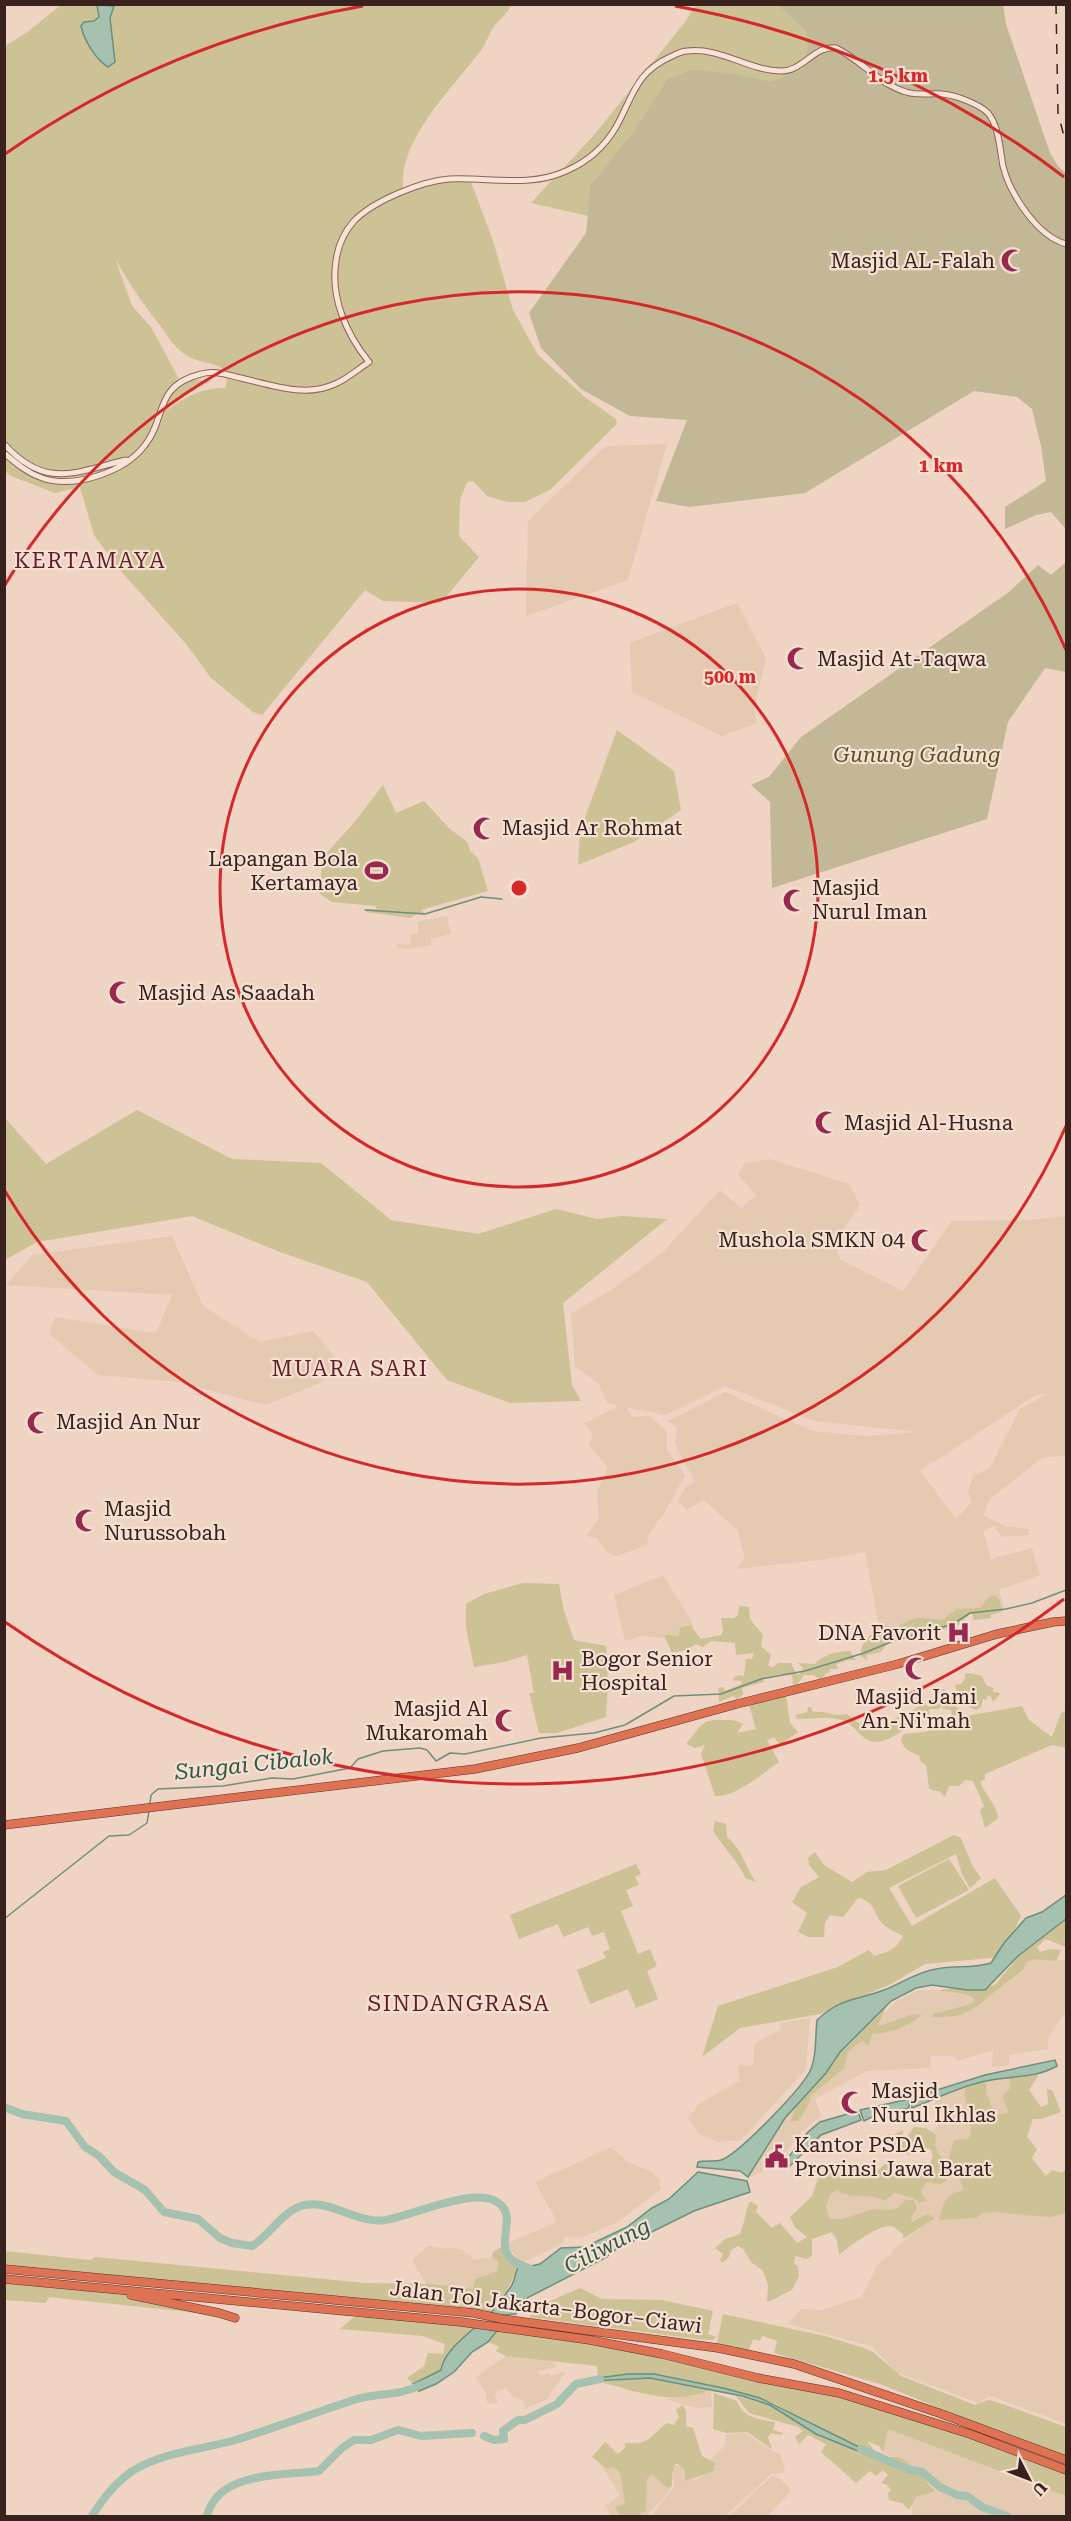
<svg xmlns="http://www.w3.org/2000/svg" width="1071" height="2521" viewBox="0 0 1071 2521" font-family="'Roboto Serif',serif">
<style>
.farmland{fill:#e4cab0;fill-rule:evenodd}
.green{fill:#cdc196;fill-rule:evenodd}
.cemetery{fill:#c2b896}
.water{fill:#a5c1b0;stroke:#6c907b;stroke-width:1.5}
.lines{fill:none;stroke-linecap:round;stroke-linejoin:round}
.stream{stroke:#6c907b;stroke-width:1.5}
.river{stroke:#a5c1b0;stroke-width:8}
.minor-casing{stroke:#896359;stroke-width:7}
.highway-casing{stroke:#57332e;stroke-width:9}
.minor{stroke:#f9e3d6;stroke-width:5}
.highway{stroke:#df7252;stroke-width:8}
.rail{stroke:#39221e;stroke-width:1.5;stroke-dasharray:10 10;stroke-linecap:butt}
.ring{fill:none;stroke:#d62828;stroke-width:3}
.labels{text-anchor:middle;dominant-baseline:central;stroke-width:4.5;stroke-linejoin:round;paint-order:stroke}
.poi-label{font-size:21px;fill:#39221e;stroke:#f6e0d2;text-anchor:start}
.park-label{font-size:21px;font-style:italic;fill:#555124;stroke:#f6e0d2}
.street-label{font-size:21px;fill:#39221e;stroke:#f6e0d2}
.neighbourhood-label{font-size:22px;letter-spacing:1.5px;fill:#661c26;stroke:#f6e0d2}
.water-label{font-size:22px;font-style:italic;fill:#2d5947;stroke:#f6e0d2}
.centre{fill:#d62828;stroke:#f6e0d2;stroke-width:3}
.ring-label{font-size:18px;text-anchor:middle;font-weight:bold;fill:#d62828;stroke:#f6e0d2;stroke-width:4.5;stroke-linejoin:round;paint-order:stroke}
</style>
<rect width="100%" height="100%" fill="#efd3c3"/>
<!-- farmland -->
<path class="farmland" d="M 667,444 L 628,580 L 526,616 L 528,521 L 606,446 Z
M 737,603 L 766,658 L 754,708 L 757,723 L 722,736 L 632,692 L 630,643 Z
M 447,916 L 451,934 L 431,938 L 431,945 L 408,949 L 397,948 L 397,944 L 410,945 L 411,934 L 418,934 L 418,922 Z
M 770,1159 L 849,1184 L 860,1205 L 834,1243 L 840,1259 L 903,1291 L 952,1221 L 1030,1220 L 1066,1216 L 1066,1455 L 1042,1458 L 990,1499 L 983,1515 L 1004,1526 L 1028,1529 L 1029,1535 L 1002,1537 L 994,1526 L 983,1530 L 991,1559 L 1032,1548 L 1040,1575 L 999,1590 L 1004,1608 L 969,1611 L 882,1644 L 865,1552 L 820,1560 L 736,1569 L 745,1558 L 738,1531 L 704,1500 L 687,1510 L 678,1501 L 685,1488 L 695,1482 L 675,1444 L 677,1428 L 668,1421 L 725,1392 L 812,1431 L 866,1436 L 918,1432 L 814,1421 L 725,1386 L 666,1415 L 626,1407 L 632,1417 L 649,1416 L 667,1431 L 667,1450 L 685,1476 L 663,1515 L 647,1537 L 648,1544 L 618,1556 L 607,1553 L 597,1538 L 586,1536 L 599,1518 L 597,1492 L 608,1468 L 589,1445 L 593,1434 L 584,1424 L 618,1406 L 607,1403 L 599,1384 L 575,1366 L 571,1314 L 611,1290 L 662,1253 L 720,1190 L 741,1208 L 756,1195 L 738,1174 L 745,1163 ZM 1050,1392 L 1020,1409 L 990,1468 L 974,1475 L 968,1492 L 972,1502 L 956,1519 L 920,1471 L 1034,1396 Z
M 172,1236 L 203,1306 L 260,1342 L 313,1331 L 340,1363 L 320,1383 L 266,1405 L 178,1382 L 98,1375 L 49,1334 L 55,1317 L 156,1333 L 172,1295 L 6,1285 L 32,1255 Z
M 663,1575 L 691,1620 L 697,1641 L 642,1636 L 625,1641 L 614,1595 Z
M 1032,1956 L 1066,1961 L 1066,2011 L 1048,2038 L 1048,2049 L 1009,2055 L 1009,2065 L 992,2067 L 993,2050 L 958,2061 L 952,2056 L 931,2056 L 930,2068 L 867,2071 L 815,2099 L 821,2116 L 802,2131 L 779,2161 L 754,2176 L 749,2177 L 786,2118 L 801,2100 L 838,2058 L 897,2001 L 919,1990 L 937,1990 L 960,1991 L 981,2003 Z
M 810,2018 L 806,2069 L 741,2140 L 718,2142 L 699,2134 L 688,2118 L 699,2104 L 740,2080 L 738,2065 L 753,2066 L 755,2043 L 781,2029 L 780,2023 Z
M 1006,2077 L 1012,2079 L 1011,2115 L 993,2118 L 982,2082 Z
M 963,2087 L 967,2088 L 975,2129 L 972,2140 L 950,2163 L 941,2162 L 927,2132 L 936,2129 L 941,2108 L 940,2106 L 933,2108 L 937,2095 Z
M 611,2147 L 628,2162 L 652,2172 L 661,2181 L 659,2184 L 661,2189 L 618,2222 L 580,2238 L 564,2237 L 563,2243 L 522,2263 L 506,2244 L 557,2222 L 535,2182 Z
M 944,2169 L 958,2169 L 966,2189 L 953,2196 L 952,2217 L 991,2212 L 1037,2215 L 1066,2211 L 1066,2424 L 994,2397 L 989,2396 L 979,2403 L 898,2373 L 871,2346 L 788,2324 L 801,2309 L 823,2310 L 859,2298 L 864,2293 L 877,2265 L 892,2253 L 893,2249 L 929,2222 L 815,2229 L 822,2198 L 837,2188 Z
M 428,2246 L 444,2249 L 447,2247 L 464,2250 L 465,2253 L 472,2256 L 472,2260 L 492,2257 L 497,2262 L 497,2271 L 480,2277 L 477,2290 L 426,2284 L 412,2260 Z
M 506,2356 L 552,2361 L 556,2367 L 537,2371 L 541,2376 L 548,2373 L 550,2376 L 564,2372 L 565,2374 L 553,2389 L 548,2399 L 526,2408 L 522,2400 L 513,2397 L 505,2388 L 494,2394 L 498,2402 L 493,2404 L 487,2402 L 486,2393 L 476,2377 Z
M 706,2390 L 711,2392 L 712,2407 L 696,2408 L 667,2399 L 693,2396 Z
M 888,2429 L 1066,2496 L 1066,2516 L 913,2516 L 908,2465 L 883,2452 Z
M 746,2433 L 772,2451 L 780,2454 L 785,2469 L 784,2472 L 771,2474 L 725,2516 L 651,2516 L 675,2486 L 672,2476 L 675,2465 L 682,2468 L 684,2479 L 696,2480 L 716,2467 L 710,2459 L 725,2446 L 726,2434 Z
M 651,2442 L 672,2485 L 669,2491 L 647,2516 L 613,2516 L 605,2506 L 620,2495 L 600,2464 Z
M 772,2476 L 780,2479 L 787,2485 L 790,2492 L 768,2516 L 729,2516 Z"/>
<!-- green -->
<path class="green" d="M 61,5 L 511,5 C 507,15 497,20 492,30 C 488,36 486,44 481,50 C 454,87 400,137 403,187 L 405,189 L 419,185 L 470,179 L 493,241 L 513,310 L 538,355 L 586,398 L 616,419 L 617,424 L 550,490 L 525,502 L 507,502 L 487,496 L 473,481 L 467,482 L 460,500 L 459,536 L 479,557 L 441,603 L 383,601 L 365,590 L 262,715 L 253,712 L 211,678 L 187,645 L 119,569 L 94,535 L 80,487 L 55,493 L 11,476 L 5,471 L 5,46 L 26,33 ZM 115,258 C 129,284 144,305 162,328 C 168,337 174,346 183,353 C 200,368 235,357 225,388 C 202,388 185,396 168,410 L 174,401 L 211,381 L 179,379 L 151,327 L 132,306 Z
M 696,5 L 819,5 L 850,115 L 619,223 L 531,203 L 595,134 L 685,22 Z
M 617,730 L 674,771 L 681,810 L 634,842 L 578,865 L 580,831 Z
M 383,785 L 396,813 L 424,801 L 449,828 L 467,842 L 470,851 L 478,858 L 488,891 L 421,910 L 425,913 L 418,913 L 411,918 L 366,912 L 367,909 L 377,909 L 375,906 L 332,902 L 320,894 L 322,858 L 353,824 Z
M 137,1110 L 232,1159 L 321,1163 L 391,1220 L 478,1234 L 556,1209 L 597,1219 L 622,1216 L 667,1219 L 563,1303 L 572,1385 L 581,1401 L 510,1403 L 447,1380 L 367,1282 L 280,1252 L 192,1216 L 37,1242 L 5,1260 L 5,1118 L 46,1164 Z
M 523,1583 L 559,1584 L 564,1611 L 574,1640 L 606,1646 L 608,1681 L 606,1717 L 557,1733 L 539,1733 L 529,1693 L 534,1693 L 527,1655 L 505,1662 L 474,1667 L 466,1628 L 466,1604 L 484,1594 Z
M 995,1595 L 999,1599 L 1003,1611 L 991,1615 L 991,1618 L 974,1620 L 972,1614 L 970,1614 L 957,1626 L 894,1641 L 885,1646 L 881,1652 L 866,1655 L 868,1661 L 861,1656 C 859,1643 873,1633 882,1624 L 896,1629 C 911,1614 924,1618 942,1620 L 957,1609 L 980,1608 L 989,1597 Z
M 739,1606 L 749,1607 L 750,1619 L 763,1635 L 761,1646 L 771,1655 L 768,1666 L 773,1667 L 779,1663 L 791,1663 L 796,1674 L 800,1674 L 803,1668 L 798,1663 L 815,1664 C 823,1654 839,1651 850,1651 L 856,1660 L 849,1660 L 836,1664 L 838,1669 L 830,1669 L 829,1673 L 826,1673 L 824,1677 L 820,1679 L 813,1675 L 804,1675 L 796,1686 L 793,1684 L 792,1675 L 780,1674 L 763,1679 L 764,1682 L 742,1688 L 743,1695 L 737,1699 L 733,1696 L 719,1702 L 718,1688 L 723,1687 L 725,1691 L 742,1684 L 741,1681 L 732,1680 L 738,1675 L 744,1676 L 746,1659 L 752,1659 L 754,1653 L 736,1655 L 735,1643 L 711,1641 L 703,1647 L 696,1644 L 687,1650 L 672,1653 L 664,1635 L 679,1636 L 680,1628 L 690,1625 L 701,1639 L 721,1635 L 723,1631 L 721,1618 L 734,1618 L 738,1615 Z
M 969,1673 L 982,1676 L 986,1685 L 993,1688 L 993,1692 L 1001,1693 L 993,1702 L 990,1695 L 987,1696 L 987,1700 L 983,1699 L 981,1707 L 976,1710 L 967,1706 L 966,1702 L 956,1702 L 955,1705 L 959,1710 L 956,1716 L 952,1716 L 951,1710 L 943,1709 L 943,1705 L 939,1709 L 929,1709 L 930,1718 L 922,1716 L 914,1726 C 901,1729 890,1742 875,1742 C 862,1741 856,1726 844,1721 C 829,1715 813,1719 797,1719 L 796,1715 L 807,1712 L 808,1707 L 811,1707 L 813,1712 C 826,1710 834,1717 847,1714 L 861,1725 L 868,1723 L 871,1727 L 876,1725 L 881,1730 L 888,1721 L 899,1717 L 899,1722 L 903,1723 L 912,1711 L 924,1703 L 929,1707 L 937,1703 L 940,1689 L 945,1690 L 951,1696 L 957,1693 L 955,1685 L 961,1684 L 965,1679 L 965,1674 Z
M 786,1695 L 790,1723 L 798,1732 L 780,1745 L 774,1737 L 767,1740 L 779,1762 C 763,1773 735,1798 715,1796 L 701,1754 L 705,1745 L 695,1748 L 686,1744 C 699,1730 699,1719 720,1720 C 729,1720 735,1719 743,1724 L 737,1733 L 756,1729 L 749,1705 Z
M 1022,1706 L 1029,1720 L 1052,1737 L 1061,1713 L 1066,1711 L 1066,1748 L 1052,1745 L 985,1774 L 985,1779 L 980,1782 C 985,1795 997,1805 998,1818 L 985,1828 L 980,1810 L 984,1806 L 973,1781 L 965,1780 L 959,1786 L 949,1786 L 945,1797 L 939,1791 L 934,1791 L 929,1788 L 926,1765 L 921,1762 L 919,1756 C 910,1750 905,1752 901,1739 L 904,1734 L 925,1732 L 937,1727 L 933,1722 Z
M 715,1821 L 726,1824 L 727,1837 C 742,1849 745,1867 756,1882 L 745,1878 C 745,1872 719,1840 713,1831 Z
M 954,1835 L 961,1838 L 972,1865 L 981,1878 L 970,1888 L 962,1874 L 956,1854 L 889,1888 L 912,1926 L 995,1878 L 1021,1916 L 1002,1957 L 925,1964 L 889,1985 L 820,2014 L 740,2028 L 702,2057 L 718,2006 L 838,1967 L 869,1950 L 874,1956 C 888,1952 896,1950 903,1936 C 898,1933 890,1930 885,1926 C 872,1916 878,1902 858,1898 L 843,1917 L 830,1915 L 825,1923 L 824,1937 L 808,1937 L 798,1932 L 807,1913 L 792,1902 L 801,1887 L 819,1877 L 809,1865 L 808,1858 L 815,1852 L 824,1865 L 852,1882 L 867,1872 L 886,1870 Z
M 949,1859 L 969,1890 L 916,1918 L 898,1886 Z
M 636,1864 L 641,1874 L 635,1877 L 639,1885 L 626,1890 L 633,1906 L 621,1911 L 638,1954 L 650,1949 L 657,1966 L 647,1971 L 658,1999 L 636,2008 L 628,1989 L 590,2004 L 577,1970 L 606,1958 L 603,1952 L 610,1949 L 604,1932 L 592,1936 L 588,1927 L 563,1937 L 558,1924 L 519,1939 L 510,1915 Z
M 1066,1920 L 1066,1947 L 1046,1939 L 1037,1947 L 1040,1952 L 1049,1949 L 1061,1950 L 1056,1961 L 1036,1959 L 1027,1962 C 1022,1974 1014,1976 1004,1984 C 976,2006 970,2019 931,2017 L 934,2014 L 971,2004 L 975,2000 C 967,1992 952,1992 940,1991 L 944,1989 L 980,1989 L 995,1985 L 1022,1952 L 1041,1935 Z
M 888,2003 L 877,2027 L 913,2014 L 922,2015 C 906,2027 892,2033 872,2034 L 869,2046 L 861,2041 L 848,2052 L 844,2068 L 812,2095 L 806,2109 L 798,2121 L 791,2121 C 802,2078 855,2032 888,2003 Z
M 1038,2073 L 1038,2076 L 1029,2090 L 1041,2107 L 1048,2104 L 1047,2089 L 1052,2090 L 1061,2112 L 1042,2119 L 1033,2119 L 1027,2137 L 1037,2149 L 1032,2158 L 1046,2176 L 1052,2170 L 1062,2173 L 1066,2168 L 1066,2213 L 1050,2217 L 993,2212 L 983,2213 L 976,2218 L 939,2220 C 944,2201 944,2195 964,2190 L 958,2174 L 947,2169 L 946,2181 L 941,2184 L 926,2182 L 921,2193 L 927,2201 L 919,2202 L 913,2198 L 895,2193 L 884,2201 C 868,2191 855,2202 837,2190 L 830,2194 L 826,2208 L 830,2219 L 843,2219 L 873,2209 L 889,2210 L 897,2208 L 906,2200 L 914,2200 L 917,2209 L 911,2217 L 912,2222 L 928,2214 L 935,2218 L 903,2239 L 903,2234 C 899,2232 896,2227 891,2226 C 879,2224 848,2247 839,2255 L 837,2240 L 832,2232 L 812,2239 L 812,2256 L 806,2259 L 795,2256 L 794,2264 L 798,2266 L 799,2276 L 792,2290 C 783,2293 777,2299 767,2302 L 768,2285 L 763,2271 L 751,2262 L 743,2249 L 738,2246 L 731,2250 L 729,2257 L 722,2263 L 720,2260 L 723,2254 L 715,2248 L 725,2239 L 740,2234 C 745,2222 745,2212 750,2201 L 758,2206 L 756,2212 L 772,2228 L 780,2223 L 797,2243 L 807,2237 L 795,2227 L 790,2217 L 812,2196 L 820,2173 L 851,2173 L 865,2178 L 874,2174 L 887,2162 L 893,2163 L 903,2169 L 909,2163 L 930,2164 L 933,2156 L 931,2150 L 926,2148 L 910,2155 C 899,2152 888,2148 885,2136 L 889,2134 L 893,2135 L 903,2130 L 903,2136 L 907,2137 L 914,2127 L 926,2128 L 936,2135 C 934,2149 937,2155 948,2162 L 954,2140 L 969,2139 C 976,2120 961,2104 966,2086 L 982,2079 L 986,2084 L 986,2093 L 995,2115 L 1009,2113 L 1002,2096 L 1010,2088 L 1010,2077 Z
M 500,2248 L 503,2248 L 504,2256 L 517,2267 C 512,2287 499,2299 489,2316 L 5,2269 L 4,2251 L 90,2260 L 96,2257 L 365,2283 L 432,2284 L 473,2289 L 475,2279 L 497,2271 L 498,2262 L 492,2257 L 493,2252 Z
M 4,2279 L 109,2289 L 215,2315 L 49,2297 L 46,2303 L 5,2300 Z
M 580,2288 L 602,2299 L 662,2300 L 713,2311 L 708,2334 L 717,2337 L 712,2340 L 697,2339 L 529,2317 L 543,2304 Z
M 723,2314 L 825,2336 L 864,2348 L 873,2352 L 901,2376 L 975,2405 L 988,2400 L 994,2401 L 1066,2427 L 1066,2460 L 883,2385 L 774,2353 L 777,2341 L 762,2336 L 760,2341 L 753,2339 L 749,2350 L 717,2343 Z
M 354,2317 L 479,2324 L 454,2347 L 441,2370 L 413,2384 L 407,2378 L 424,2366 L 428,2353 L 443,2354 L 445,2344 L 423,2336 L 340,2329 Z
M 500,2327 L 529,2330 L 839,2393 L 1066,2470 L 1066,2496 L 888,2429 L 883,2452 L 879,2446 L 867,2441 L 876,2453 L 888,2458 C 907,2451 922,2480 935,2491 L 916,2497 L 909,2510 L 902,2503 L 889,2500 L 888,2493 L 891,2490 L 887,2485 L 881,2483 L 888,2475 L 883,2470 L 876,2476 L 870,2471 L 856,2483 L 821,2452 L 826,2444 L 808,2435 L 799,2444 L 795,2437 L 803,2431 L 798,2427 L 749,2413 L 736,2396 L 770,2405 L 806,2428 L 808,2424 L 776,2404 L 723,2388 L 654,2374 L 598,2378 L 597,2366 L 506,2356 L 496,2351 L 499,2347 L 488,2342 Z
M 650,2378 L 703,2387 L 709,2390 C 673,2407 635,2391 598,2381 Z
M 714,2393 L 737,2401 C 744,2419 757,2418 775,2422 L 773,2430 L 783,2433 L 782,2435 L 770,2433 L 768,2438 L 772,2449 L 747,2432 L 726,2433 L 713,2429 Z
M 683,2405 L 686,2411 L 686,2426 L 693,2428 L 702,2456 L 715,2463 L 714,2471 L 685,2481 L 684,2470 L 678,2464 L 675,2464 L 672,2474 L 672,2486 L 667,2488 L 652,2474 L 647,2479 L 646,2511 L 637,2516 L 620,2516 L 615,2507 L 625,2504 L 620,2472 L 613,2467 L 608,2469 L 592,2457 L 605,2442 L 618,2454 L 625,2448 L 625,2443 C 651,2445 650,2436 667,2423 L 674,2425 L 679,2417 L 676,2410 Z"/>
<!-- cemetery -->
<path class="cemetery" d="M 778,5 L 1003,5 L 1006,24 L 1050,153 L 1058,166 L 1066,173 L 1066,529 L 1051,512 L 1036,515 L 1005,529 L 1005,507 L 1046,481 L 1041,446 L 1032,409 L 1017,397 L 974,391 L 805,493 L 689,507 L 656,501 L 687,420 L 630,416 L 581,389 L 541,348 L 529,313 L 586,233 L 591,185 L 635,130 L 667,80 L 691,70 L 730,73 L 771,82 L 804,69 L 808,48 L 806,31 Z
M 1066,562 L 1066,672 L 1045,668 L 1008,722 L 987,819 L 772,888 L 770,802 L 751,785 L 769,777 L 801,737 L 1009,592 L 1038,565 L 1051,575 Z"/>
<!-- water -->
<path class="water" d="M 97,5 L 114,6 L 110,18 L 115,62 L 108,67 C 96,60 84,40 81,26 L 84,22 L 94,21 L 99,17 Z
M 1066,1895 L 1066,1919 L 1018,1956 L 985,1990 L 967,1990 L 932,1985 L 916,1988 L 891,2001 L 840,2052 L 826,2073 L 785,2118 L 748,2177 L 740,2171 L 697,2167 L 698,2162 C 705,2160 714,2162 721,2160 C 738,2155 802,2088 810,2071 C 817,2056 815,2037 817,2020 C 842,1997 855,2001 884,1990 C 902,1983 917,1972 936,1969 C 956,1965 971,1969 991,1963 L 1004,1943 L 1026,1918 L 1042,1912 Z
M 1055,2060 L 1057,2066 C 1034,2079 1012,2075 986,2081 C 960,2086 936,2099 912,2108 L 911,2098 L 985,2075 Z
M 909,2099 L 909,2108 L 878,2114 L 864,2121 L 860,2110 Z
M 858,2111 L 861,2120 L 821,2135 L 788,2168 L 784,2163 L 808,2132 L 820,2122 Z
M 698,2172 L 747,2181 L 750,2192 L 694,2211 L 611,2252 L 607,2257 L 527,2298 L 516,2310 L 516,2314 L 489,2316 C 495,2306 503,2297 510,2288 C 516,2281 514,2271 520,2265 L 531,2266 L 540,2264 L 561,2248 L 585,2247 L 627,2227 L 652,2208 L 669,2199 Z
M 479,2324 L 500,2327 L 488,2342 L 472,2352 L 454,2372 L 436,2384 L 419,2391 L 413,2384 L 441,2370 C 444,2352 465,2336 479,2324 Z
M 628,2374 L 654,2374 L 723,2388 L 760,2398 L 869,2452 L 868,2455 L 816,2434 L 770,2405 L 742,2396 L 650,2378 L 591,2381 L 591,2379 Z"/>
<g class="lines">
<!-- stream -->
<path class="stream" d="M 365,910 L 425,914 L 481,897 L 502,899
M 150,1803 L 151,1795 L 158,1789 L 223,1786 L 272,1778 L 293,1779 L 350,1768 L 358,1759 L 383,1751 L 420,1748 L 427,1750 L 436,1761 L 450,1753 L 465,1754 L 541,1738 L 594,1733 L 625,1725 L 674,1696 L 721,1694 L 761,1679 L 805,1671 L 864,1653 L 893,1641 L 953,1624 L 970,1613 L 1006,1609 L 1032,1603 L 1066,1590
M 4,1919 L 109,1836 L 129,1835 L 147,1823 L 149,1811"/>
<!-- river -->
<path class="river" d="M 4,2107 L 22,2114 L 66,2121 L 85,2147 L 99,2156 L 114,2172 L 145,2190 L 164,2212 L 198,2219 L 220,2238 L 232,2243 L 252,2246 C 269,2236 282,2212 301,2206 C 327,2197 358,2225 386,2220 C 412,2216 480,2183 501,2205 C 520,2223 483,2255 529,2268
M 484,2436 L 494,2440 L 504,2439 L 503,2431 L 518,2420 L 525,2420 L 557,2404 L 576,2384 L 600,2379
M 861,2449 L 907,2469 L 922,2472 L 940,2487 L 957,2495 L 967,2496 L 982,2507 L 1007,2516
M 92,2516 C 103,2499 113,2485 131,2472 C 161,2452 201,2450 235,2440 C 276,2428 316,2412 357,2399 C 381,2392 398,2397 423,2384
M 207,2516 C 218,2471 281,2476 319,2471 L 342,2448 L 354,2440 L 371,2440 L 398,2430 L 421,2436 L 472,2433"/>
<defs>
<path id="minor" d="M 4,444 C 46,490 75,472 126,460
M 4,453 C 16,463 27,473 42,478 C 74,489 125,472 145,445 C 167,418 153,386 201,374 C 215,370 227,375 241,378 C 271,385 305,398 335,384 C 347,379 358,369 369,362 C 347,335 330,298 336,261 C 338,246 344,232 354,221 C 373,201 422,181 449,179 C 488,177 529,188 566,171 C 587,162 605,146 616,127 C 633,97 635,73 670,57 C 675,55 681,51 687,51 C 720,47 748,70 780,71 C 803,72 814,45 836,48 C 861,60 879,84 906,92 C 918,96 930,93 942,94 C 955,95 979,104 988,113 C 999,126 1000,150 1003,166 C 1010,194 1037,236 1066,244"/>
<path id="highway" d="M 4,1825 L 475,1769 L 578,1748 L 737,1704 L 898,1664 L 997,1634 L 1053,1622 L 1066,1621
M 4,2269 L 474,2313 L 502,2319 L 718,2348 L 794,2364 L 939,2413 L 1066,2460
M 4,2279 L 461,2322 L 590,2340 L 662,2354 L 758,2378 L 839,2393 L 970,2434 L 1066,2470
M 131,2295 L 219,2313 L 235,2318"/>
</defs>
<!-- minor casing -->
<use href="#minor" class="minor-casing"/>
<!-- highway casing -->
<use href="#highway" class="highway-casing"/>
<!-- minor -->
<use href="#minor" class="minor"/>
<!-- highway -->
<use href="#highway" class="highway"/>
<!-- rail -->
<path class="rail" d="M 1056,4 L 1058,113 L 1066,144"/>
</g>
<!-- distance rings -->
<g class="ring">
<circle cx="519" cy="888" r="299"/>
<path d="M1066 1126A597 597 0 0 1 5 1191M5 585A597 597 0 0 1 1066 650"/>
<path d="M1064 1599A896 896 0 0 1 5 1622M5 154A896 896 0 0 1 363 6M675 6A896 896 0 0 1 1064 177"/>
</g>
<!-- icons -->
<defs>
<symbol id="mosque-bare" viewBox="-9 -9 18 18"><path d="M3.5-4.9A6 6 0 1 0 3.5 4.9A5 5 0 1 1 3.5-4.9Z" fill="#99284f" stroke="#f6e0d2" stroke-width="2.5" paint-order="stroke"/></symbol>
<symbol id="stadium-bare" viewBox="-9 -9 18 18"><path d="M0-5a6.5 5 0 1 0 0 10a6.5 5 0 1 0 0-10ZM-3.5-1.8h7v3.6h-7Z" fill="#99284f" stroke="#f6e0d2" stroke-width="2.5" paint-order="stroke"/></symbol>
<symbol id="hospital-bare" viewBox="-9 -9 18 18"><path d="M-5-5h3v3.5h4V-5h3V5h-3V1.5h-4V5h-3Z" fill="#99284f" stroke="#f6e0d2" stroke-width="2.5" paint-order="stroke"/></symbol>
<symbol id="civic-bare" viewBox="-9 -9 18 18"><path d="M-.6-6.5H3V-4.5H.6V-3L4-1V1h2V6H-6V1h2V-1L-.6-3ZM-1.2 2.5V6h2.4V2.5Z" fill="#99284f" stroke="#f6e0d2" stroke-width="2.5" paint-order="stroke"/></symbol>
</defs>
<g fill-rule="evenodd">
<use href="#mosque-bare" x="996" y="244" width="33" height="33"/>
<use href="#mosque-bare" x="782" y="642" width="33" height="33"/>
<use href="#mosque-bare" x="468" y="812" width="33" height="33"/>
<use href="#stadium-bare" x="360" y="854" width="33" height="33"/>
<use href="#mosque-bare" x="778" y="884" width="33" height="33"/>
<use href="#mosque-bare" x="104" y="976" width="33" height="33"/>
<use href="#mosque-bare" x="810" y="1106" width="33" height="33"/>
<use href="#mosque-bare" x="906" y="1224" width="33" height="33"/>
<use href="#mosque-bare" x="22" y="1406" width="33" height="33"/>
<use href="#mosque-bare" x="70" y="1504" width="33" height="33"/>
<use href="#hospital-bare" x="942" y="1616" width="33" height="33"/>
<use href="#mosque-bare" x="900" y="1652" width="33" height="33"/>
<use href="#hospital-bare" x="546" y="1654" width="33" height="33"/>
<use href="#mosque-bare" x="490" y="1704" width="33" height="33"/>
<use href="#mosque-bare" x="836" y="2086" width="33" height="33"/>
<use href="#civic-bare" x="760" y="2140" width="33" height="33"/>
</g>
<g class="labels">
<!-- poi labels -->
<g class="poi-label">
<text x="995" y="261" text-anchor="end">Masjid AL-Falah</text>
<text x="817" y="659">Masjid At-Taqwa</text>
<text x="502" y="828">Masjid Ar Rohmat</text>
<text x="358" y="859" text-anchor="end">Lapangan Bola<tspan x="358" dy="24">Kertamaya</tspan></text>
<text x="812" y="888">Masjid<tspan x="812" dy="24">Nurul Iman</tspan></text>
<text x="138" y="993">Masjid As Saadah</text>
<text x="844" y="1123">Masjid Al-Husna</text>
<text x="905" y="1240" text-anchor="end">Mushola SMKN 04</text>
<text x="56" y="1422">Masjid An Nur</text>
<text x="104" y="1509">Masjid<tspan x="104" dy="24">Nurussobah</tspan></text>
<text x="941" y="1633" text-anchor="end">DNA Favorit</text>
<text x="581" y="1659">Bogor Senior<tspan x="581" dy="24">Hospital</tspan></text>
<text x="916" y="1697" text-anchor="middle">Masjid Jami<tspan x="916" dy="24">An-Ni'mah</tspan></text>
<text x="488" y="1709" text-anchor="end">Masjid Al<tspan x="488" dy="24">Mukaromah</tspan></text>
<text x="871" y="2091">Masjid<tspan x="871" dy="24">Nurul Ikhlas</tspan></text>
<text x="794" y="2145">Kantor PSDA<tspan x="794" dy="24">Provinsi Jawa Barat</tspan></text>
</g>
<!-- park labels -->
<g class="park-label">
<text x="917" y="755">Gunung Gadung</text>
</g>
<!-- street labels -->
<g class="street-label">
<text transform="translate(546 2307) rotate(7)">Jalan Tol Jakarta–Bogor–Ciawi</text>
</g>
<!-- neighbourhood labels -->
<g class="neighbourhood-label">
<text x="90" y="560">KERTAMAYA</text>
<text x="350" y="1368">MUARA SARI</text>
<text x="459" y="2003">SINDANGRASA</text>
</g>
<!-- water labels -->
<g class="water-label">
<text transform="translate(254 1764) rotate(-6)">Sungai Cibalok</text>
<text transform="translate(607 2246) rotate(-28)">Ciliwung</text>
</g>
</g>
<circle cx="519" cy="888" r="9" class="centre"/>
<g class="ring-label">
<text x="898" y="82">1.5 km</text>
<text x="941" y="472">1 km</text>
<text x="730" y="683">500 m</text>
</g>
<!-- border -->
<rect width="1071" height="2521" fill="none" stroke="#39221e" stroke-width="12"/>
<!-- north arrow -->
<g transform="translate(1029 2479) rotate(132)" stroke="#f6e0d2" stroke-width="4.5" paint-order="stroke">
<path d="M0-4.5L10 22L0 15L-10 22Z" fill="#39221e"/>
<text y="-9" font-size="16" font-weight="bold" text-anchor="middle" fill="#39221e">U</text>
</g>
</svg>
